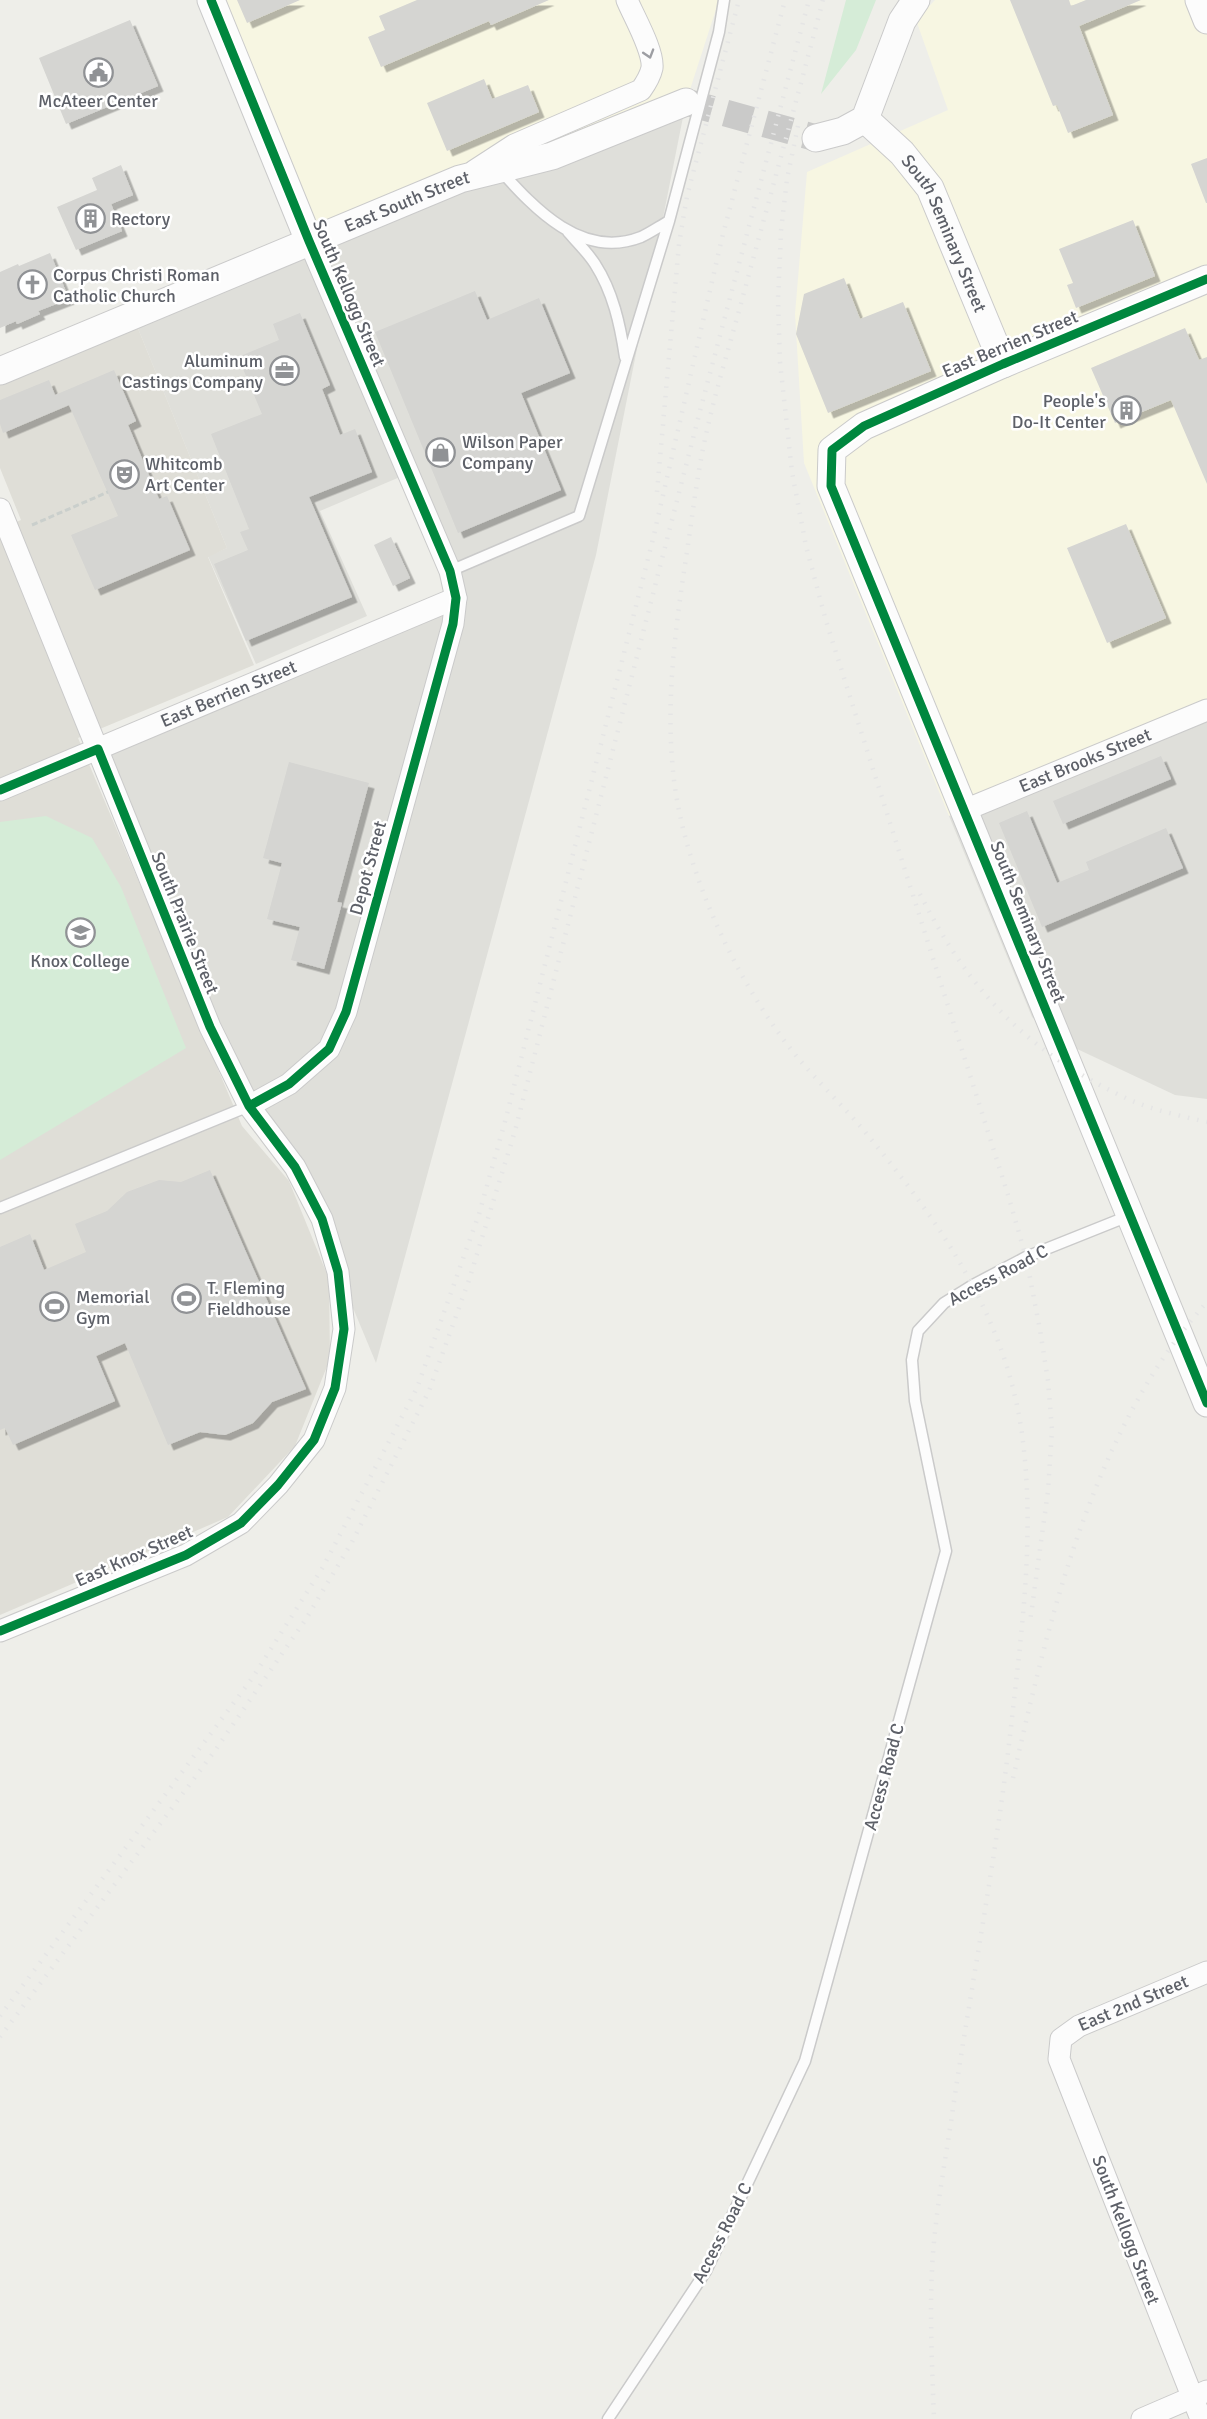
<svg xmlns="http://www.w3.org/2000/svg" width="1207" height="2419" viewBox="0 0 1207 2419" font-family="Signika,sans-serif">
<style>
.commercial{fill:#f7f6e2}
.industrial{fill:#dfdfda}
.education{fill:#dfded7}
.green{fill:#d5ecd7}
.building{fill:#d5d5d2;filter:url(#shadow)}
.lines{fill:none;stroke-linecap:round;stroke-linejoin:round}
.tertiary-tunnel{stroke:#cacac9;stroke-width:27;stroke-dasharray:27 14;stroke-linecap:butt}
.service-casing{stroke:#cacaca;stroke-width:13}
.minor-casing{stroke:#cacaca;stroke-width:23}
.tertiary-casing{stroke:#cacaca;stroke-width:29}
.path{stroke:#cacfcc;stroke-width:3;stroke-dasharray:6 3;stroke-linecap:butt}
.service{stroke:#fcfcfc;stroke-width:10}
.minor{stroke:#fcfcfc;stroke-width:21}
.tertiary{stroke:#fcfcfc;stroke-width:27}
.rail{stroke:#e5e5e5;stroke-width:4.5;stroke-dasharray:1.5 8;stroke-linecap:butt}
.cycleway-casing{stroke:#fff;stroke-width:13}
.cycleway{stroke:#00873e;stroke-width:9}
.oneway{stroke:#9d9ea3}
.labels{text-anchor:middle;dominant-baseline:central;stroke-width:5;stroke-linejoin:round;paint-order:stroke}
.poi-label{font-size:18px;fill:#5d6068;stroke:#fff;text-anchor:start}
.street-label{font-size:18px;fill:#5d6068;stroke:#fff}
</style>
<defs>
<filter id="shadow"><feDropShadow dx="5.5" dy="5.5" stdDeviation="0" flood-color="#0004"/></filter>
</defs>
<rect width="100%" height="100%" fill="#eeeee9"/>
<!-- commercial -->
<path class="commercial" d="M 211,0 L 719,0 L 686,102 L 309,241 Z
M 935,0 L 1199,0 L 1207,20 L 1207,710 L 949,816 L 804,463 L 795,314 L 807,172 L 948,110 L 916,20 Z"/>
<!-- industrial -->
<path class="industrial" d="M 686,102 L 596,555 L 376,1363 L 338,1272 L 322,1219 L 249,1106 L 98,749 L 456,597 L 407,474 L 320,511 L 367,616 L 256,664 L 208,556 L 227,548 L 137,326 Z
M 1207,710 L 1207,1099 L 1175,1095 L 1058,1040 L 1032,1017 L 949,816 Z"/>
<!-- education -->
<path class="education" d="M 137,326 L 227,548 L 208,557 L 254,665 L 78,738 L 242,1126 L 289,1181 L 329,1279 L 330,1359 L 295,1446 L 228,1517 L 0,1615 L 0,529 L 21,520 L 0,468 L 0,385 Z"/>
<!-- green -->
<path class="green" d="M 846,0 L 876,0 L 856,50 L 821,94 Z
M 46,816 L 92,838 L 121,887 L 186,1048 L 0,1160 L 0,822 Z"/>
<!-- building -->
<path class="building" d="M 237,0 L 300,0 L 247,23 Z
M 417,0 L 549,0 L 491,25 L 489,21 L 381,67 L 368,37 L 385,30 L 379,16 Z
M 1010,0 L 1069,0 L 1071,6 L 1086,0 L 1141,0 L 1079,26 L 1113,115 L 1068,133 L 1057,105 L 1053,106 Z
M 130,20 L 158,86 L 66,124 L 39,58 Z
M 484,79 L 492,99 L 528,85 L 539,112 L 447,151 L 427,103 Z
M 1207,158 L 1207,203 L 1206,203 L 1191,164 Z
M 121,165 L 133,195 L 111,204 L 122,231 L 76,250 L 57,207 L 97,190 L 92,178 Z
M 1133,220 L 1155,276 L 1076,308 L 1067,285 L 1073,283 L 1059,249 Z
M 50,253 L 69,299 L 38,311 L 40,314 L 17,324 L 16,321 L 0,328 L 0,272 L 18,264 L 19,266 Z
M 844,278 L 860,319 L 903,302 L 931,371 L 828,413 L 796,334 L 804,294 Z
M 475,291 L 487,320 L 539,298 L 570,373 L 521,393 L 561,490 L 458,533 L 375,332 Z
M 300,313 L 330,385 L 322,389 L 340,435 L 355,429 L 372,472 L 309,497 L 352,597 L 246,641 L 214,564 L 248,550 L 240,532 L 249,529 L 211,434 L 262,414 L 238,357 L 279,340 L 273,324 Z
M 1185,328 L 1199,360 L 1207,357 L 1207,484 L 1171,400 L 1115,423 L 1091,368 Z
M 114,370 L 136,421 L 128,425 L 159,499 L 167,496 L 190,550 L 95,590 L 71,535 L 118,516 L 69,405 L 3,433 L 0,424 L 0,400 L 49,380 L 55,395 Z
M 1126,524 L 1166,618 L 1107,643 L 1067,548 Z
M 391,537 L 410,578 L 393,586 L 374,545 Z
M 1161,756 L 1171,779 L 1063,824 L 1053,801 Z
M 289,762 L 369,783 L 337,902 L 342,903 L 324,969 L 291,960 L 300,927 L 267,919 L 282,863 L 263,858 Z
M 1027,811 L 1057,883 L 1089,870 L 1086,862 L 1166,828 L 1183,868 L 1042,927 L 999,823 Z
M 210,1170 L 306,1389 L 272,1402 L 253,1423 L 225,1435 L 200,1432 L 168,1445 L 125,1343 L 96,1356 L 115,1401 L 13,1445 L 5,1428 L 0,1430 L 0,1247 L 30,1234 L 44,1270 L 86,1252 L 75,1224 L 107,1211 L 127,1192 L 159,1180 L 181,1182 Z"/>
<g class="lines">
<!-- tertiary-tunnel -->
<path class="tertiary-tunnel" d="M 686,102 L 816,138"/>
<defs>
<path id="service" d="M 500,170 C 535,209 582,260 641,237 C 650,233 660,226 669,221
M 568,232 C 577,242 588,253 595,264 C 613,292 620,324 625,357
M 450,571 L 579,516 L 669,221 L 719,32 L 724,0
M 0,1208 L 249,1106
M 608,2419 L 706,2271 L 805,2061 L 946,1551 L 915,1401 L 912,1360 L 918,1331 L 944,1303 L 973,1285 L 1026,1257 L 1131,1215"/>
<g id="minor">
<path d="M 474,171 L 514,145 L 641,90 C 646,83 650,77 652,68 C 654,51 634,17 627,0"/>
<path d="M 0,509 L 210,1027 L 249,1106 L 295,1167 L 322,1219 L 338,1272 L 344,1329 L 335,1388 L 314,1440 L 278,1485 L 241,1523 L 186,1555 L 0,1631"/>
<path id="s1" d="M 0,790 L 456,598"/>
<path id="s2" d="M 965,810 L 1207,710"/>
<path d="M 249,1106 L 289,1084 L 329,1049 L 346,1012 L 453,624 L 456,598 L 450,571 L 309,241"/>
<path d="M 1142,2419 L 1207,2391"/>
<path id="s3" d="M 1201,2419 L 1059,2059 L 1061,2039 L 1079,2026 L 1207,1972"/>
</g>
<g id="tertiary">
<path d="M 211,0 L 309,241"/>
<path d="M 1199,0 L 1207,20"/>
<path id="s4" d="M 865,119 L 902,153 L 930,188 L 1003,364"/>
<path d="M 816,138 L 843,131 L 865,119 L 902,21 L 916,0"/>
<path d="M 1207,279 L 1003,364 L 864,426 L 832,450 L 831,486 L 1207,1403"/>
<path id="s5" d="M 0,371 L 460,179 L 552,156 L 686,102"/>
</g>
</defs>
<!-- service casing -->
<use href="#service" class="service-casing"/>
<!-- minor casing -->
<use href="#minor" class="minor-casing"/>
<!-- tertiary casing -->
<use href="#tertiary" class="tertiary-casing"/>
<!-- path -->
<path class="path" d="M 32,525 L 108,492"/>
<!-- service -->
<use href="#service" class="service"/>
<!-- minor -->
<use href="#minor" class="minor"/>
<!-- tertiary -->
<use href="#tertiary" class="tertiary"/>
<!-- rail -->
<path class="rail" d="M 823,0 C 797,99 770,197 743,296 C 730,345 714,395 704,444 C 696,482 692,520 686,558 C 674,638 663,719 677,800 C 691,879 731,967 778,1032 C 805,1071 841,1102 870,1138 C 945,1229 1009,1323 1023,1442 C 1034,1531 1023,1621 1013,1709 C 999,1841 974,1970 954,2101 C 947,2152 937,2202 933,2253 C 929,2308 932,2364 934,2419
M 798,126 L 787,179 L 781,231 L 778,300 L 780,362 L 792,472 L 806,546 L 826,621 L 1008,1195 L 1026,1257 L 1040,1330 L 1048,1381 L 1052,1430 L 1048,1491 L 1030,1622
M 657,492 L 679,244 L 687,196 L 739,0
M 920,894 C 961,975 1011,1036 1091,1080 C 1107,1089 1124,1098 1140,1104 C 1162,1112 1185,1117 1207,1122
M 1013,1778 C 1050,1616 1093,1428 1207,1302
M 0,2016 L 253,1677 L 323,1567 L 417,1388 L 479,1214 L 506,1118 L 653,539 L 722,238 L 785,0
M 0,2037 L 214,1752 L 306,1619 L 352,1542 L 429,1391 L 469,1280 L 515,1131 L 700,411 L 809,0"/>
<defs>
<path id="cycleway" d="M 211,0 L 309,241 L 450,571 L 456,598 L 453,624 L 346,1012 L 329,1049 L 289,1084 L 249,1106
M 1207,279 L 1003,364 L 864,426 L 832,450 L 831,486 L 1207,1403
M 0,790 L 98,749 L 210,1027 L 249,1106 L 295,1167 L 322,1219 L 338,1272 L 344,1329 L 335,1388 L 314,1440 L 278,1485 L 241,1523 L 186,1555 L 0,1631"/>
</defs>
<!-- cycleway casing -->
<use href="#cycleway" class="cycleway-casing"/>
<!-- cycleway -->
<use href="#cycleway" class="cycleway"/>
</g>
<!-- one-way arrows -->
<defs><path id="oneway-chevron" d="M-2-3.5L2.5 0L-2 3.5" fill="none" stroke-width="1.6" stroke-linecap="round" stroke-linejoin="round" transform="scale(1.5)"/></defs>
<use class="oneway" href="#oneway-chevron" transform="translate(649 54) rotate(73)"/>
<!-- icons -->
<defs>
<symbol id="civic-ring" viewBox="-11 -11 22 22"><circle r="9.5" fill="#fff" stroke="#909295" stroke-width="1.5"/><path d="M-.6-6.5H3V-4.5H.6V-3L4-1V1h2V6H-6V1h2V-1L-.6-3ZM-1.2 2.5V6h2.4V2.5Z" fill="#909295"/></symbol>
<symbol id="building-ring" viewBox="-11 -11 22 22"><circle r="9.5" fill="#fff" stroke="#909295" stroke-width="1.5"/><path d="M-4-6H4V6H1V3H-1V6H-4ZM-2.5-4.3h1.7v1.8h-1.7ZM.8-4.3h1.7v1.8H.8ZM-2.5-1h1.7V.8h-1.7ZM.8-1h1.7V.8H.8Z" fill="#909295"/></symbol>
<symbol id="church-ring" viewBox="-11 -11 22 22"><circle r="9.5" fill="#fff" stroke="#909295" stroke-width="1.5"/><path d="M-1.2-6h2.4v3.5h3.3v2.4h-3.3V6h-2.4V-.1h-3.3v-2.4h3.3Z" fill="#909295"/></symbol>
<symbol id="office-ring" viewBox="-11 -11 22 22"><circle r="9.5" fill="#fff" stroke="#909295" stroke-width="1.5"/><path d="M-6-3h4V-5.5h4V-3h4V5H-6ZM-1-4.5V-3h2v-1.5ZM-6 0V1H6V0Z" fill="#909295"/></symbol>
<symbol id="shop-ring" viewBox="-11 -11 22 22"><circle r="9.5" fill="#fff" stroke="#909295" stroke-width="1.5"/><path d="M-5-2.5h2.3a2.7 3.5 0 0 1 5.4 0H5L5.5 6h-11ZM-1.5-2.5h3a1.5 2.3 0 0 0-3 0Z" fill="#909295"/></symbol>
<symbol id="theatre-ring" viewBox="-11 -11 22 22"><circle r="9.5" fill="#fff" stroke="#909295" stroke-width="1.5"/><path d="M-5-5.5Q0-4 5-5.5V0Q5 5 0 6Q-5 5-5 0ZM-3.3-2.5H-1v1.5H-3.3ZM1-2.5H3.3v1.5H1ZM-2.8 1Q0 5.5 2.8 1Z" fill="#909295"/></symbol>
<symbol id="university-ring" viewBox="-11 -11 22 22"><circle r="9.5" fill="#fff" stroke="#909295" stroke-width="1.5"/><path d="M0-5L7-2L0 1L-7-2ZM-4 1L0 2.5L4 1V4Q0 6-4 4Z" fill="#909295"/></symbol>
<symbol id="stadium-ring" viewBox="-11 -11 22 22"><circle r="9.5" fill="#fff" stroke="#909295" stroke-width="1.5"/><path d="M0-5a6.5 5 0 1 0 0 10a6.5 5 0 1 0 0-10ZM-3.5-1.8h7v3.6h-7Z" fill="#909295"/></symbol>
</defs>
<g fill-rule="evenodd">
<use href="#civic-ring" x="82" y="56" width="33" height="33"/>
<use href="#building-ring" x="74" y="202" width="33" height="33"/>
<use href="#church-ring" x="16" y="268" width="33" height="33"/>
<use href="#office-ring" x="268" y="354" width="33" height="33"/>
<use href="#building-ring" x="1110" y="394" width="33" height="33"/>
<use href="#shop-ring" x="424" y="436" width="33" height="33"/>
<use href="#theatre-ring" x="108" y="458" width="33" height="33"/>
<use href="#university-ring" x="64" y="916" width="33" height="33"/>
<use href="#stadium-ring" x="170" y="1282" width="33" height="33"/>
<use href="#stadium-ring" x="38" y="1290" width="33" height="33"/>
</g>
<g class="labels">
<!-- poi labels -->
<g class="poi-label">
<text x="98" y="101" text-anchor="middle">McAteer Center</text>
<text x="111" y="219">Rectory</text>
<text x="53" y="275">Corpus Christi Roman<tspan x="53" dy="21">Catholic Church</tspan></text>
<text x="263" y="361" text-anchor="end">Aluminum<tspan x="263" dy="21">Castings Company</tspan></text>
<text x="1106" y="401" text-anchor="end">People's<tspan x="1106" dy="21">Do-It Center</tspan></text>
<text x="462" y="442">Wilson Paper<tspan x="462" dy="21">Company</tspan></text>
<text x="145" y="464">Whitcomb<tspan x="145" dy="21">Art Center</tspan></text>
<text x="80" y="961" text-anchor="middle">Knox College</text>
<text x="207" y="1288">T. Fleming<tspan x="207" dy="21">Fieldhouse</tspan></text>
<text x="76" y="1297">Memorial<tspan x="76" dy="21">Gym</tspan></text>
</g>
<!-- street labels -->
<g class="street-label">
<text stroke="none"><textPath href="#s5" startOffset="441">East South Street</textPath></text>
<text stroke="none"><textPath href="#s4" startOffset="142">South Seminary Street</textPath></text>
<text transform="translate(349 293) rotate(67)">South Kellogg Street</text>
<text transform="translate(1010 344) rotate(-23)">East Berrien Street</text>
<text stroke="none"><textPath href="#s1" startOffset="248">East Berrien Street</textPath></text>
<text stroke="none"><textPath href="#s2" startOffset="130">East Brooks Street</textPath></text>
<text transform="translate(368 868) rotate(-75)">Depot Street</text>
<text transform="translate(1028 922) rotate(68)">South Seminary Street</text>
<text transform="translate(185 923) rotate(68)">South Prairie Street</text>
<text transform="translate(998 1275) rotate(-28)">Access Road C</text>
<text transform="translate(134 1556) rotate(-24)">East Knox Street</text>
<text transform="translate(884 1777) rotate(-75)">Access Road C</text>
<text stroke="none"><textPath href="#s3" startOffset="488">East 2nd Street</textPath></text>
<text transform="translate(1126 2230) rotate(69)">South Kellogg Street</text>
<text transform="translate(722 2233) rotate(-63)">Access Road C</text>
</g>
</g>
</svg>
